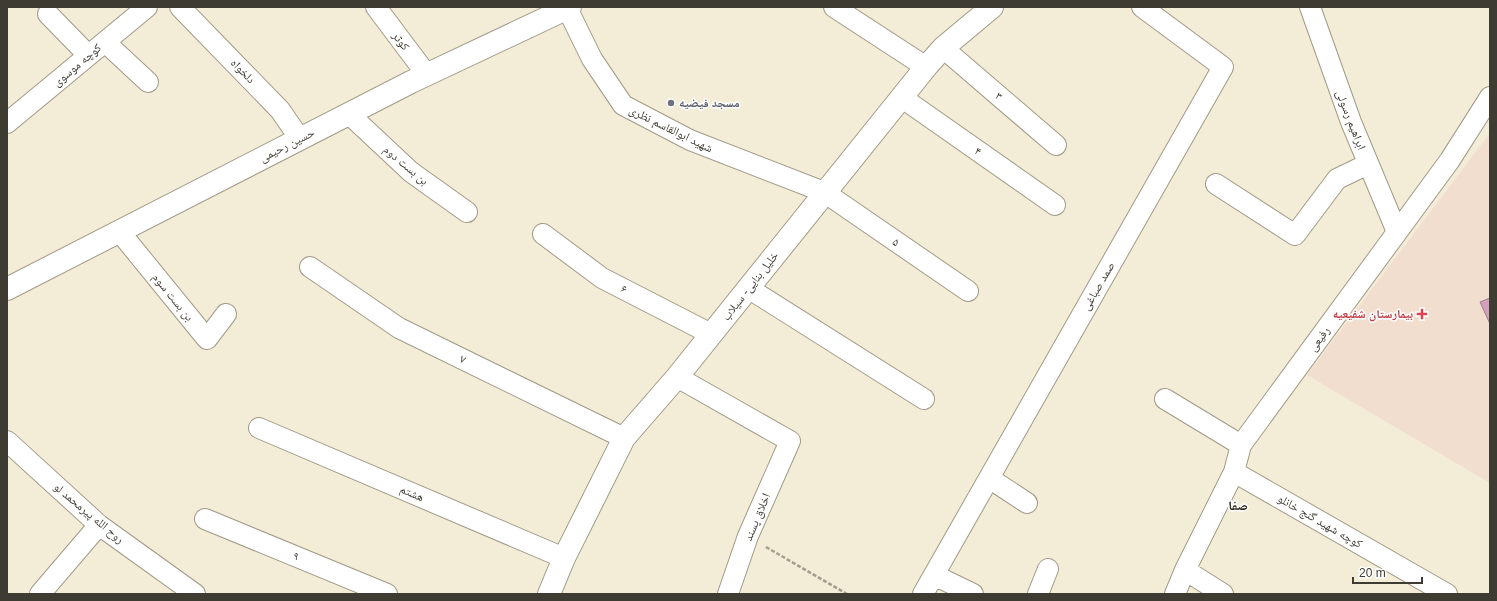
<svg xmlns="http://www.w3.org/2000/svg" width="1497" height="601" viewBox="0 0 1497 601" font-family="Arial,'Noto Naskh Arabic',sans-serif">
<style>
.medical{fill:#f1dece}
.building{fill:#d69ebe;stroke:#98848f}
.lines{fill:none;stroke-linecap:round;stroke-linejoin:round}
.minor-casing{stroke:#a19a87;stroke-width:22}
.tertiary-casing{stroke:#a19a87;stroke-width:24}
.path{stroke:#a39d8e;stroke-width:2.5;stroke-dasharray:4 2;stroke-linecap:butt}
.minor{stroke:#fff;stroke-width:20}
.tertiary{stroke:#fff;stroke-width:22}
.worship-dot{fill:#6b7280;stroke:#fff;stroke-width:1.5}
.health-dot{fill:#e0444e;stroke:#fff;stroke-width:1.5}
.labels{text-anchor:middle;dominant-baseline:central;stroke-width:3;stroke-linejoin:round;paint-order:stroke}
.street-label{font-size:12px;fill:#3e3b33;stroke:#fff}
.worship-label{font-size:12px;font-weight:bold;fill:#5b616d;stroke:#fff;text-anchor:start}
.health-label{font-size:12px;font-weight:bold;fill:#be3a42;stroke:#fff;text-anchor:end}
.neighbourhood-label{font-size:13px;font-weight:bold;fill:#2f2919;stroke:#fff}
</style>
<rect width="100%" height="100%" fill="#f3ecd7"/>
<!-- medical -->
<path class="medical" d="M 1490,133 L 1490,483 L 1307,375 Z"/>
<!-- building -->
<path class="building" d="M 1490,298 L 1490,324 L 1480,302 Z"/>
<g class="lines">
<defs>
<path id="minor" d="M 180,7 L 280,110 L 300,139
M 376,7 L 427,75
M 834,7 L 926,67
M 1310,7 L 1351,122 L 1397,232
M 567,8 L 592,59 L 623,105 L 690,140 L 824,192 L 968,291
M 48,14 L 88,55
M 105,42 L 148,82
M 943,48 L 1056,145
M 901,97 L 1055,205
M 349,114 L 411,172 L 467,212
M 7,123 L 147,7
M 1216,184 L 1295,235 L 1337,179 L 1368,164
M 119,231 L 207,339 L 226,314
M 543,234 L 602,278 L 711,334
M 310,267 L 399,328 L 624,438
M 748,288 L 924,399
M 677,377 L 790,441 L 748,536 L 728,594
M 1165,399 L 1241,445
M 259,428 L 564,558
M 7,441 L 99,525 L 195,594
M 1234,472 L 1447,594
M 989,478 L 1027,503
M 205,519 L 387,594
M 1185,570 L 1223,594
M 934,575 L 973,594
M 40,594 L 99,525
M 923,594 L 1223,67 L 1142,7
M 1038,594 L 1048,569
M 1175,594 L 1185,570 L 1234,472 L 1241,445 L 1450,160 L 1490,97"/>
<path id="tertiary" d="M 7,289 L 411,82 L 570,7
M 549,594 L 564,558 L 624,438 L 677,377 L 926,67 L 943,48 L 992,7"/>
</defs>
<!-- minor casing -->
<use href="#minor" class="minor-casing"/>
<!-- tertiary casing -->
<use href="#tertiary" class="tertiary-casing"/>
<!-- path -->
<path class="path" d="M 766,547 L 847,594"/>
<!-- minor -->
<use href="#minor" class="minor"/>
<!-- tertiary -->
<use href="#tertiary" class="tertiary"/>
</g>
<!-- markers -->
<circle class="worship-dot" cx="671" cy="103" r="4"/>
<path class="health-dot" d="M1420 308h4v4h4v4h-4v4h-4v-4h-4v-4h4z"/>
<g class="labels">
<!-- street labels -->
<g class="street-label">
<text transform="translate(401 41) rotate(53)">کوثر</text>
<text transform="translate(77 65) rotate(-40)">کوچه موسوی</text>
<text transform="translate(243 71) rotate(46)">دلخواه</text>
<text transform="translate(999 96) rotate(40)">۳</text>
<text transform="translate(1351 120) rotate(69)">ابراهیم رسولی</text>
<text transform="translate(671 129) rotate(26)">شهید ابوالقاسم نظری</text>
<text transform="translate(287 145) rotate(-27)">حسین رحیمی</text>
<text transform="translate(978 151) rotate(35)">۴</text>
<text transform="translate(406 165) rotate(40)">بن بست دوم</text>
<text transform="translate(896 242) rotate(35)">۵</text>
<text transform="translate(750 286) rotate(-52)">خلیل بنایی- سیلاب</text>
<text transform="translate(1098 286) rotate(-60)">صمد صباغی</text>
<text transform="translate(624 289) rotate(27)">۶</text>
<text transform="translate(173 297) rotate(51)">بن بست سوم</text>
<text transform="translate(1319 339) rotate(-54)">رفیعی</text>
<text transform="translate(463 359) rotate(26)">۷</text>
<text transform="translate(412 493) rotate(23)">هشتم</text>
<text transform="translate(89 513) rotate(40)">روح الله پیرمحمد لو</text>
<text transform="translate(757 517) rotate(-67)">اخلاق پسند</text>
<text transform="translate(1320 521) rotate(30)">کوچه شهید گنج خانلو</text>
<text transform="translate(296 556) rotate(22)">۹</text>
</g>
<!-- worship labels -->
<g class="worship-label">
<text x="679" y="103">مسجد فیضیه</text>
</g>
<!-- health labels -->
<g class="health-label">
<text x="1413" y="314">بیمارستان شفیعیه</text>
</g>
<!-- neighbourhood labels -->
<g class="neighbourhood-label">
<text x="1238" y="505">صفا</text>
</g>
</g>
<!-- border -->
<rect width="1497" height="601" fill="none" stroke="#3e3b33" stroke-width="16"/>
<!-- scale -->
<path d="M1353 577v6h69v-6" fill="none" stroke="#3e3b33" stroke-width="2"/>
<text x="1359" y="577" font-size="12" fill="#3e3b33" stroke="#ffffff" stroke-width="3" paint-order="stroke">20 m</text>
</svg>
